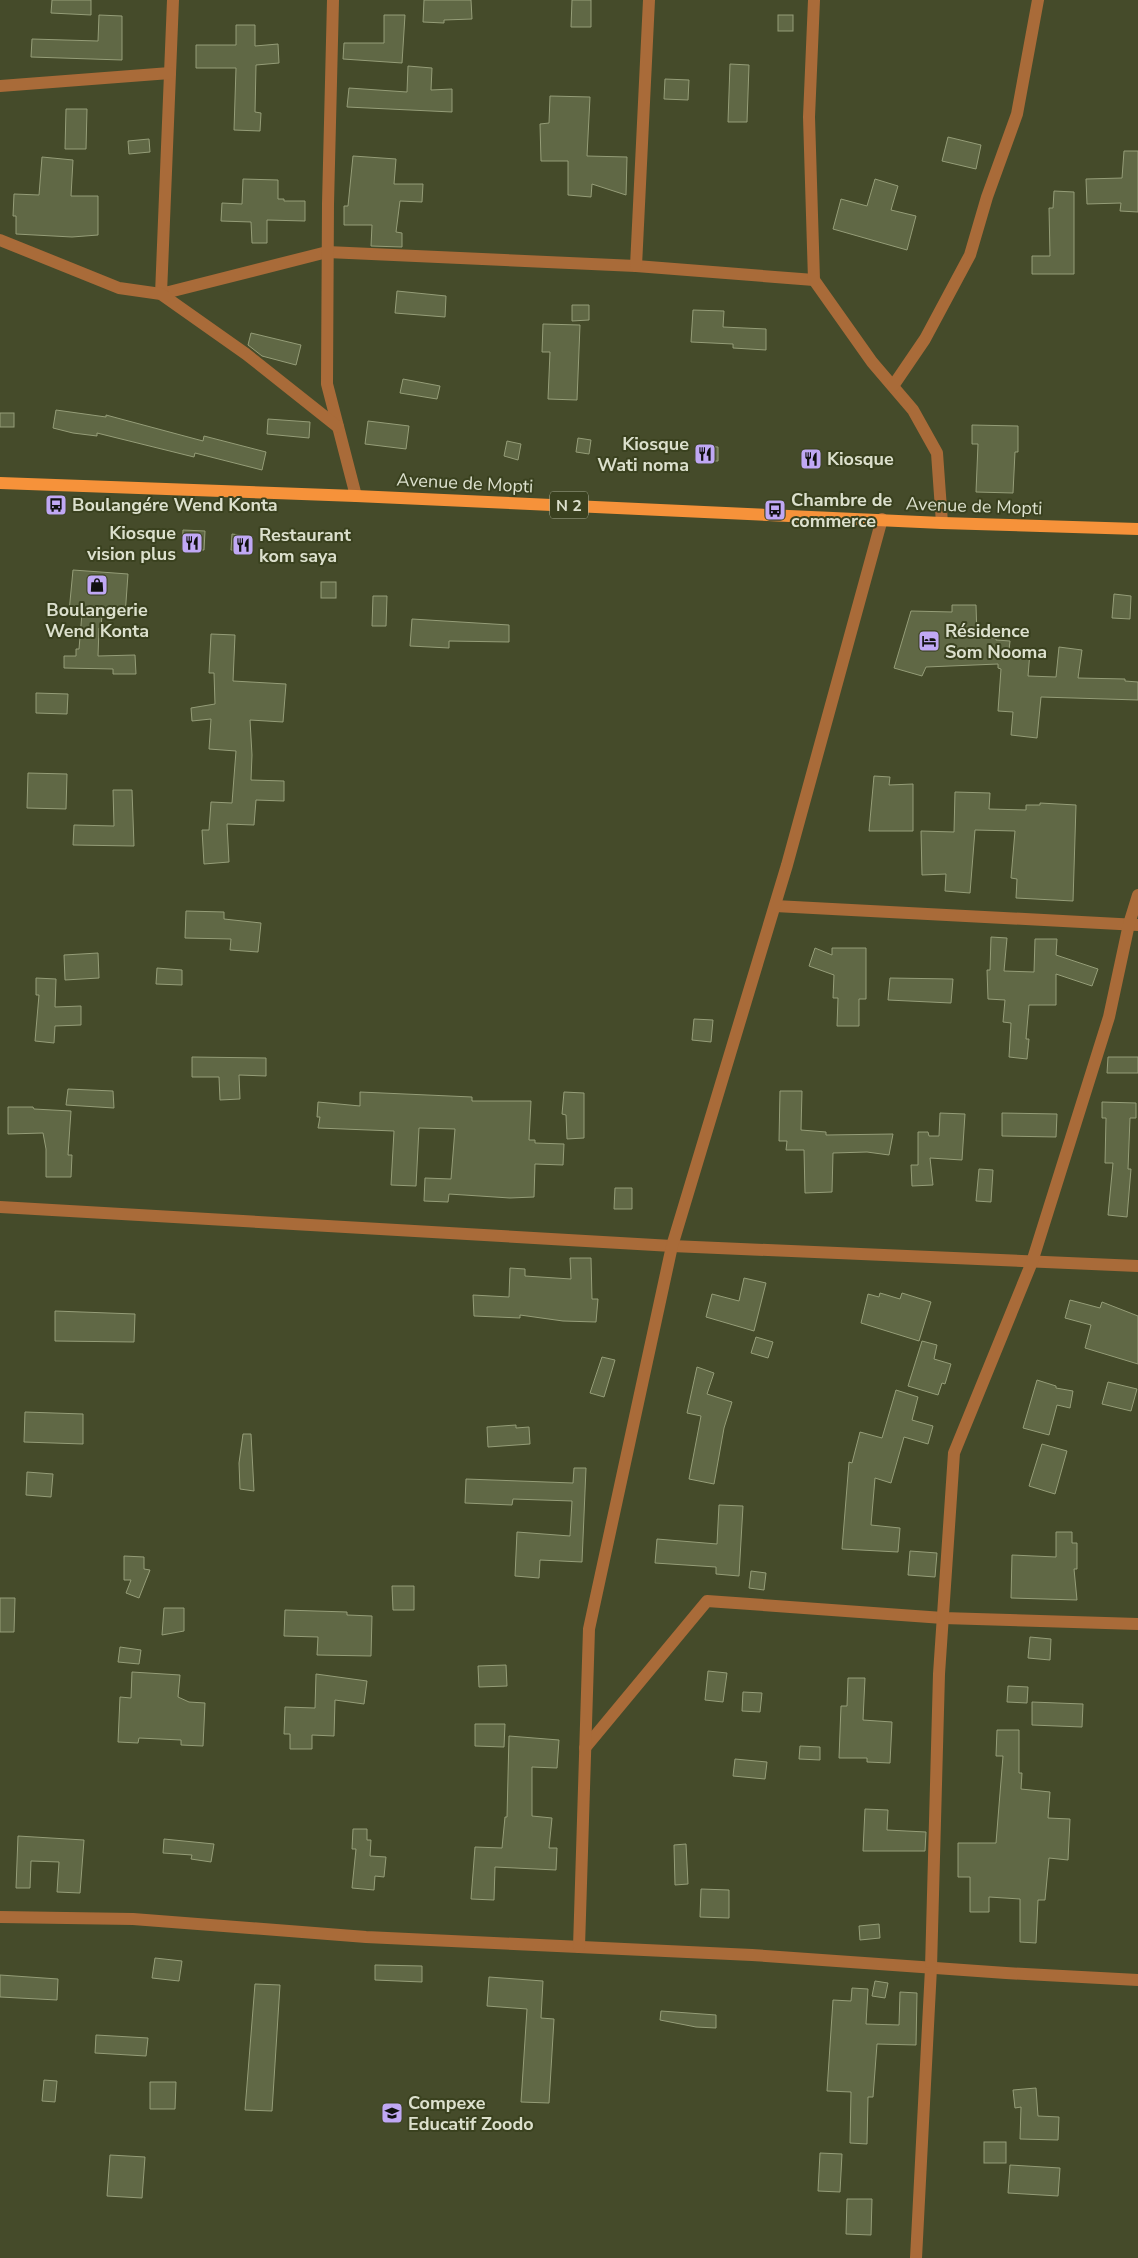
<svg xmlns="http://www.w3.org/2000/svg" width="1138" height="2258" viewBox="0 0 1138 2258" font-family="'Nunito Sans',sans-serif">
<style>
.building{fill:#606845;stroke:#959d78}
.lines{fill:none;stroke-linecap:round;stroke-linejoin:round}
.minor{stroke:#a96b39;stroke-width:12}
.major{stroke:#f6923a;stroke-width:12}
.labels{text-anchor:middle;stroke-width:4;stroke-linejoin:round;paint-order:stroke}
.shield{fill:#3a411f;stroke:#abb099;stroke-width:1}
.shield-label{font-size:16px;font-weight:bold;fill:#dce0cd}
.poi-label{font-size:18px;font-weight:bold;fill:#dce0cd;stroke:#3a411f;text-anchor:start}
.street-label{font-size:18px;fill:#dce0cd;stroke:#3a411f}
</style>
<rect width="100%" height="100%" fill="#454b2a"/>
<g class="building">
<path d="M52 0H91V15L51 13Z"/>
<path d="M424 0H471L472 19 444 20V23L423 22Z"/>
<path d="M572 0H591V27H571Z"/>
<path d="M99 15 122 16V60L31 57 32 39 98 41Z"/>
<path d="M384 15H405L402 63 343 59 344 43H384Z"/>
<rect x="778" y="15" width="15" height="16"/>
<path d="M236 25H255V46L278 44 279 63 256 65 255 112 261 113 260 131 234 130 236 68H196V45H236Z"/>
<path d="M730 64 749 65 747 122H728Z"/>
<path d="M408 66 432 68 431 90 452 89V112L347 107 349 88 407 92Z"/>
<path d="M665 79 689 80 688 100 664 99Z"/>
<path d="M550 96 590 97 587 156 627 157 626 195 592 184 591 197 568 195V161H541L540 124 549 123Z"/>
<path d="M66 109H87L86 149H65Z"/>
<path d="M948 137 981 145 976 169 942 161Z"/>
<path d="M149 139 150 152 129 154 128 141Z"/>
<path d="M1124 151H1138V212L1120 211 1121 203 1087 204 1086 179 1122 178Z"/>
<path d="M353 156 396 159 394 184H423L422 202 400 201 396 232 402 233V247L371 246 372 225H344V206H348Z"/>
<path d="M42 157 73 160 71 196H98V235L72 237 16 234V216H13L14 194 39 195Z"/>
<path d="M243 179 278 180V199H284V201H305V221L267 220V243H252L251 222 221 221 222 203 242 204Z"/>
<path d="M875 179 898 186 891 210 916 216 907 250 833 229 841 199 867 206Z"/>
<path d="M1054 191 1074 192V274H1032V256H1050L1049 208H1053Z"/>
<path d="M397 291 446 296 445 317 395 313Z"/>
<path d="M572 305H589V320L572 321Z"/>
<path d="M693 310 724 311 723 327 766 329V350L733 348V344L691 342Z"/>
<path d="M543 324 580 325 577 400 548 399 550 352H542Z"/>
<path d="M251 333 301 345 296 365 262 356 248 345Z"/>
<path d="M403 379 440 386 437 399 400 393Z"/>
<path d="M56 410 106 417V415L203 441 204 436 266 452 262 470 195 453 194 457 97 433V436L73 433 53 428Z"/>
<rect x="0" y="413" width="14" height="14"/>
<path d="M268 419 310 422 309 438 267 434Z"/>
<path d="M368 421 409 426 406 449 365 444Z"/>
<path d="M972 425 1018 426V452H1015L1013 493 976 492 978 444H972Z"/>
<path d="M578 438 591 440 589 454 576 452Z"/>
<path d="M507 441 521 444 518 460 504 456Z"/>
<path d="M696 446 718 447V461H695Z"/>
<path d="M183 530 205 531 204 550H182Z"/>
<path d="M232 534 248 536 246 551 231 550Z"/>
<path d="M73 570 128 574 125 616 102 614 101 628H99L98 656 135 655 136 674H113V669L64 668V656H76V649H79L82 613 69 612Z"/>
<rect x="321" y="582" width="15" height="16"/>
<path d="M1114 594 1131 596 1130 619 1112 618Z"/>
<path d="M373 596H387L386 626H372Z"/>
<path d="M952 605H976L977 637 996 638V640L1010 641 1009 650 1030 652 1028 676 1056 677 1059 647 1082 650 1078 678 1125 679V681L1138 682V700L1041 697 1037 738 1011 735 1013 712 998 711 1001 669 998 668V664L926 667 922 676 894 668 911 611 952 612Z"/>
<path d="M412 619 509 625V642L449 641V648L410 646Z"/>
<path d="M211 634 235 635 233 681 286 684 283 722 250 720 252 755 251 780 284 781V801L256 800 254 825 227 824 229 862 204 864 202 830H209L211 802 232 803 236 751 209 749 211 719 192 721 191 708 215 704 214 673H209Z"/>
<path d="M36 693 68 694 67 714 36 713Z"/>
<path d="M28 773 67 774 66 809 27 808Z"/>
<path d="M874 776 890 777 889 785 913 784V831H869Z"/>
<path d="M113 790H132L134 846 73 845 74 825 114 826Z"/>
<path d="M955 792 990 793 989 809 1026 810V805H1040V803L1076 805 1073 901 1016 898 1017 879 1011 878 1015 831 975 830 970 893 945 891 946 874 922 875 921 831 954 832Z"/>
<path d="M186 911 224 912V919L261 923 258 952 230 950 231 939 185 938Z"/>
<path d="M991 937 1007 938 1004 971 1034 972 1035 939H1057L1056 955 1098 969 1092 986 1056 974V1005H1029L1026 1039H1029L1027 1059 1009 1057 1011 1023 1003 1022 1005 1000 988 999 987 970H990Z"/>
<path d="M815 948 832 955V948H866V999H859V1026H837L838 998H833L834 975 809 966Z"/>
<path d="M98 953 99 978 65 980 64 955Z"/>
<path d="M157 968 182 970V985L156 984Z"/>
<path d="M36 978 56 979 55 1007 81 1006V1025L55 1026 54 1043 35 1041 39 995H36Z"/>
<path d="M890 978 953 979 951 1003 888 1000Z"/>
<path d="M694 1019 713 1020 711 1042 692 1040Z"/>
<path d="M192 1057 266 1058V1076L239 1075 240 1099 220 1100 219 1077H192Z"/>
<path d="M1108 1057H1138V1073H1107Z"/>
<path d="M68 1089 113 1091 114 1108 66 1105Z"/>
<path d="M780 1091H802L801 1130 826 1132V1135L893 1134 889 1155 867 1152 833 1153 832 1192 805 1193 804 1150H786L787 1141H779Z"/>
<path d="M360 1092 472 1097V1101H531L529 1140H535V1143L564 1144 563 1165 535 1164 534 1197 510 1198 449 1194 448 1202 424 1201 425 1178 451 1179 455 1129 419 1128 416 1186 391 1185 394 1131 318 1128 320 1117H317L318 1102 360 1106Z"/>
<path d="M564 1092 584 1093V1138L567 1139 566 1115 562 1114Z"/>
<path d="M1102 1102 1136 1103V1118H1130L1128 1169H1131L1127 1217 1108 1215 1113 1163H1105L1106 1118H1102Z"/>
<path d="M8 1107H33L34 1109 71 1111 68 1155H72L71 1177H46V1149L43 1133 8 1134Z"/>
<path d="M940 1113 965 1114 962 1160 930 1158 933 1185 912 1186 911 1165H918V1132H928L929 1136H939Z"/>
<path d="M1002 1113 1057 1114 1056 1137 1002 1136Z"/>
<path d="M979 1169 993 1170 991 1202 976 1201Z"/>
<path d="M615 1188H632V1209H614Z"/>
<path d="M570 1258H591L592 1299H598L596 1322 563 1321 520 1315V1318L474 1316 473 1295 509 1297 510 1268 525 1269V1276L571 1279Z"/>
<path d="M744 1278 766 1283 754 1331 706 1317 712 1294 739 1301Z"/>
<path d="M880 1293 900 1299 902 1293 931 1302 919 1341 861 1323 868 1294 879 1297Z"/>
<path d="M1070 1300 1100 1308 1102 1302 1138 1316V1364L1085 1348 1091 1325 1065 1318Z"/>
<path d="M55 1311 135 1314 134 1342 55 1341Z"/>
<path d="M756 1337 773 1342 768 1358 751 1353Z"/>
<path d="M922 1341 937 1345 934 1359 951 1364 945 1384 942 1383 938 1395 908 1386Z"/>
<path d="M602 1357 615 1360 604 1397 590 1393Z"/>
<path d="M697 1367 714 1373 707 1394 732 1402 724 1428 714 1484 689 1479 701 1416 687 1413Z"/>
<path d="M1037 1380 1056 1386V1388L1073 1391 1070 1408 1057 1405 1049 1435 1023 1428Z"/>
<path d="M1108 1382 1137 1389 1131 1411 1102 1404Z"/>
<path d="M896 1390 918 1397 912 1420 933 1426 928 1444 904 1437 891 1483 875 1478 871 1525 900 1528 898 1552 842 1549 849 1462 852 1463 860 1432 882 1438Z"/>
<path d="M25 1412 83 1414V1444L24 1442Z"/>
<path d="M516 1425V1428L529 1427 530 1444 488 1447 487 1427Z"/>
<path d="M243 1434H251L254 1491 240 1489 239 1463Z"/>
<path d="M1042 1444 1067 1451 1055 1494 1029 1486Z"/>
<path d="M574 1468H586L582 1562 540 1560 539 1578 515 1576 517 1532 570 1536 572 1501 513 1499 512 1505 465 1503 466 1479 573 1483Z"/>
<path d="M27 1472 53 1474 51 1497 26 1495Z"/>
<path d="M719 1505 743 1506 739 1576 716 1574V1567L655 1563 657 1539 717 1544Z"/>
<path d="M1056 1532H1072V1543H1077V1569H1074L1077 1600 1011 1598 1012 1555 1056 1557Z"/>
<path d="M910 1551 937 1553 935 1577 908 1575Z"/>
<path d="M124 1556 144 1557V1569L150 1570 139 1598 126 1593 131 1580H124Z"/>
<path d="M751 1571 766 1573 764 1590 749 1588Z"/>
<path d="M392 1586H414V1610H393Z"/>
<path d="M0 1598H15L14 1632H0Z"/>
<path d="M164 1608H184V1631L162 1635Z"/>
<path d="M285 1610 347 1612V1615L372 1616 371 1656 317 1655 318 1637 284 1636Z"/>
<path d="M1030 1637 1051 1639 1050 1660 1028 1658Z"/>
<path d="M120 1647 141 1650 139 1664 118 1662Z"/>
<path d="M506 1665 507 1686 479 1687 478 1666Z"/>
<path d="M708 1671 727 1673 723 1702 705 1700Z"/>
<path d="M132 1672 180 1675 178 1697 189 1702 205 1703 203 1746 181 1745V1740L139 1738 138 1743 118 1742 120 1697 131 1698Z"/>
<path d="M316 1674 367 1681 364 1704 335 1700 334 1736 312 1735V1749H290V1734H284L285 1707 315 1708Z"/>
<path d="M848 1678H865L863 1720 892 1722 890 1763 867 1762V1758H839L841 1706H847Z"/>
<path d="M1008 1686 1028 1687 1027 1703 1007 1702Z"/>
<path d="M743 1692 762 1693 760 1712 742 1711Z"/>
<path d="M1032 1702 1083 1704 1082 1727 1032 1725Z"/>
<path d="M475 1724H505L504 1747 475 1746Z"/>
<path d="M997 1730H1019V1773H1022L1021 1789 1050 1792 1048 1818 1070 1819 1068 1860 1049 1858 1045 1900H1038L1036 1943 1020 1942V1899L989 1897V1912H970V1877H958V1843H996L1003 1756H996Z"/>
<path d="M509 1736 559 1740 557 1768 532 1767V1816L552 1818 549 1848H557L556 1870 495 1867 494 1900 471 1899 475 1847 502 1848 505 1817H507Z"/>
<path d="M800 1746 820 1747V1760L799 1759Z"/>
<path d="M735 1759 767 1762 765 1779 733 1776Z"/>
<path d="M865 1809 888 1810 887 1830 926 1832 925 1851H863Z"/>
<path d="M353 1829H367V1840H371L370 1856 386 1857 384 1877 375 1876 374 1890 352 1888 356 1849H352Z"/>
<path d="M18 1836 84 1840 80 1893 57 1892 59 1862 31 1861 30 1888H16Z"/>
<path d="M164 1839 214 1844 211 1862 191 1859 192 1855 163 1853Z"/>
<path d="M686 1844 688 1884 675 1885 674 1845Z"/>
<path d="M701 1889 729 1890V1918L700 1917Z"/>
<path d="M879 1924 880 1938 860 1940 859 1926Z"/>
<path d="M155 1958 182 1961 179 1981 152 1978Z"/>
<path d="M375 1965 422 1966V1982L375 1980Z"/>
<path d="M0 1975 58 1979 57 2000 0 1997Z"/>
<path d="M489 1977 543 1981 541 2018 554 2019 549 2103 521 2102 527 2009 487 2006Z"/>
<path d="M875 1981 888 1983 885 1998 872 1996Z"/>
<path d="M255 1984 280 1985 272 2111 245 2110Z"/>
<path d="M852 1988 868 1989 866 2024 899 2025 900 1992 917 1993 916 2045 877 2044 873 2097H868L867 2144 850 2143 851 2092 827 2091 833 2000 851 2001Z"/>
<path d="M661 2011 716 2015V2028L696 2027 660 2020Z"/>
<path d="M96 2035 148 2038 146 2056 95 2053Z"/>
<path d="M44 2080 57 2081 55 2102 42 2101Z"/>
<path d="M150 2082H176L175 2109H150Z"/>
<path d="M1036 2088 1038 2116 1059 2117 1058 2140 1020 2139 1021 2107 1015 2108 1013 2090Z"/>
<rect x="984" y="2142" width="22" height="21"/>
<path d="M820 2153 842 2154 840 2192 818 2191Z"/>
<path d="M110 2155 145 2157 142 2198 107 2196Z"/>
<path d="M1010 2165 1060 2168 1058 2196 1008 2193Z"/>
<path d="M847 2199H872L871 2235 846 2234Z"/>
</g>
<g class="lines">
<g class="minor">
<path d="M173 0 161 294 327 252 636 266 814 280"/>
<path d="M333 0 328 204 327 384 356 496"/>
<path d="M814 0 809 117 814 280 872 362 913 410 937 453 942 523"/>
<path d="M0 86 170 73"/>
<path d="M0 240 119 288 161 294 246 354 338 427"/>
<path d="M636 266 649 0"/>
<path d="M893 386 925 339 970 255 987 197 1017 114 1038 0"/>
<path d="M775 906 1138 925"/>
<path d="M0 1207 672 1246 1138 1266"/>
<path d="M585 1748 707 1601 943 1618 1138 1624"/>
<path d="M0 1917 133 1919 366 1937 752 1955 1006 1973 1138 1980"/>
<path d="M579 1947 589 1629 672 1246 787 865 882 519"/>
<path d="M916 2258 931 1968 939 1674 954 1453 1032 1262 1109 1017 1129 924 1138 895"/>
</g>
<path class="major" d="M0 483 356 496 942 523 1138 529"/>
</g>
<defs>
<g id="restaurant-square" transform="scale(1.125)"><rect x="-9" y="-9" width="18" height="18" rx="4" fill="#c0a8f4" stroke="#3a411f"/><path d="M-5-6h1v4h1v-4h1v4h1v-4h1v5L-1.5 .5V6h-2V.5L-5-1ZM5-6V6H3V1.5H1.5Q1.5-4 5-6Z" fill="#111"/></g>
<g id="bus-square" transform="scale(1.125)"><rect x="-9" y="-9" width="18" height="18" rx="4" fill="#c0a8f4" stroke="#3a411f"/><path d="M-5-6H5V4H4V6H2V4H-2V6H-4V4H-5ZM-3.5-4V0h7V-4ZM-3.5 1.2v1.5H-2V1.2ZM2 1.2v1.5H3.5V1.2Z" fill="#111"/></g>
<g id="shop-square" transform="scale(1.125)"><rect x="-9" y="-9" width="18" height="18" rx="4" fill="#c0a8f4" stroke="#3a411f"/><path d="M-5-2.5h2.3a2.7 3.5 0 0 1 5.4 0H5L5.5 6h-11ZM-1.5-2.5h3a1.5 2.3 0 0 0-3 0Z" fill="#111"/></g>
<g id="hotel-square" transform="scale(1.125)"><rect x="-9" y="-9" width="18" height="18" rx="4" fill="#c0a8f4" stroke="#3a411f"/><path d="M-6-4.5h1.5V1H6V5H4.5V3h-9V5H-6ZM-4 0a1.8 1.8 0 1 1 3.6 0ZM.5 0V-2.5h3Q6-2.5 6 0Z" fill="#111"/></g>
<g id="school-square" transform="scale(1.125)"><rect x="-9" y="-9" width="18" height="18" rx="4" fill="#c0a8f4" stroke="#3a411f"/><path d="M0-5L7-2L0 1L-7-2ZM-4 1L0 2.5L4 1V4Q0 6-4 4Z" fill="#111"/></g>
</defs>
<g fill-rule="evenodd">
<use href="#restaurant-square" x="705" y="454"/>
<use href="#restaurant-square" x="811" y="459"/>
<use href="#bus-square" x="56" y="505"/>
<use href="#bus-square" x="775" y="510"/>
<use href="#restaurant-square" x="192" y="543"/>
<use href="#restaurant-square" x="243" y="545"/>
<use href="#shop-square" x="97" y="585"/>
<use href="#hotel-square" x="929" y="641"/>
<use href="#school-square" x="392" y="2113"/>
</g>
<g class="labels">
<rect class="shield" x="550" y="491.5" width="38" height="27" rx="4"/>
<g class="shield-label">
<text x="569" y="511">N 2</text>
</g>
<g class="poi-label">
<text x="689" y="450" text-anchor="end">Kiosque<tspan x="689" dy="21">Wati noma</tspan></text>
<text x="827" y="465">Kiosque</text>
<text x="791" y="506">Chambre de<tspan x="791" dy="21">commerce</tspan></text>
<text x="72" y="511">Boulangére Wend Konta</text>
<text x="176" y="539" text-anchor="end">Kiosque<tspan x="176" dy="21">vision plus</tspan></text>
<text x="259" y="541">Restaurant<tspan x="259" dy="21">kom saya</tspan></text>
<text x="97" y="616" text-anchor="middle">Boulangerie<tspan x="97" dy="21">Wend Konta</tspan></text>
<text x="945" y="637">Résidence<tspan x="945" dy="21">Som Nooma</tspan></text>
<text x="408" y="2109">Compexe<tspan x="408" dy="21">Educatif Zoodo</tspan></text>
</g>
<g class="street-label">
<text transform="translate(465 483) rotate(3)" y="6">Avenue de Mopti</text>
<text transform="translate(974 506) rotate(2)" y="6">Avenue de Mopti</text>
</g>
</g>
</svg>
